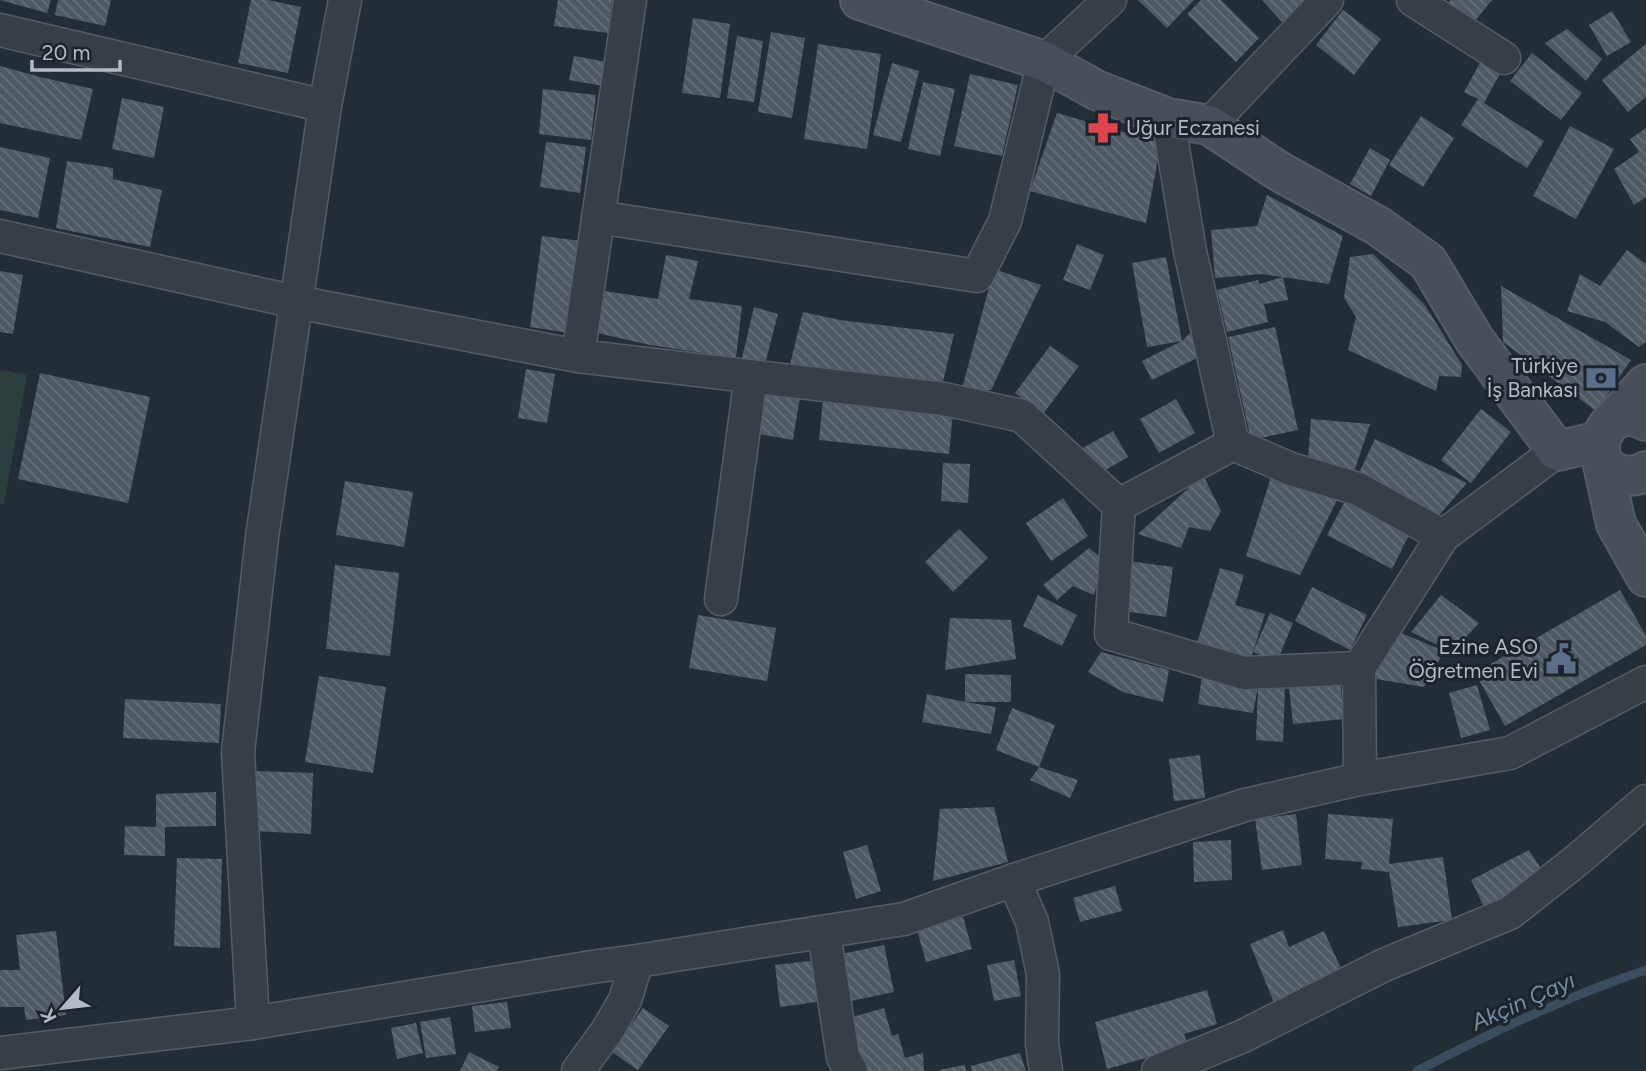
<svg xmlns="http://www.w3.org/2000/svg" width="1646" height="1071" viewBox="0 0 1646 1071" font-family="Figtree,sans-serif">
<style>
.garden{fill:#2c3e3d}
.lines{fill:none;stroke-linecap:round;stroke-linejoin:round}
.stream{stroke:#3b4d5e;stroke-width:9}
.building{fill:url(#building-back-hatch)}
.street-casing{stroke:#555d65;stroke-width:35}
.secondary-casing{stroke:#555d65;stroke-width:42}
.street{stroke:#373f47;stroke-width:32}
.secondary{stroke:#464f5a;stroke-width:38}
.labels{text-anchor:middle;stroke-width:6;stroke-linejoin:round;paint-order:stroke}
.poi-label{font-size:21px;fill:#b2bac3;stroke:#1d242c;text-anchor:end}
.water-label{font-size:23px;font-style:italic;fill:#768ea3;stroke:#1d242c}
</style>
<defs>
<pattern id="building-back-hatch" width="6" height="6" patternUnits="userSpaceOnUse" patternTransform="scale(1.75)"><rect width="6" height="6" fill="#4f5a65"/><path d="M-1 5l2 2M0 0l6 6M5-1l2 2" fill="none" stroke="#667079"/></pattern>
</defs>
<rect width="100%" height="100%" fill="#242e37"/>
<path class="garden" d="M0 370 27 375 4 504H0Z"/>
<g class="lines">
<path class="stream" d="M1417 1071C1491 1033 1567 996 1646 970"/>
</g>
<g class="building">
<path d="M0 0H51L47 13Z"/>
<path d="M58 0H111L105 26 55 15Z"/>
<path d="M251 0H268L301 7 288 73 238 63Z"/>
<path d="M558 0H612L608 33 554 26Z"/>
<path d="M1138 0H1194L1167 28Z"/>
<path d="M1201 0H1221L1259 38 1236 62 1187 14Z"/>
<path d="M1262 0H1306L1282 22Z"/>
<path d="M1451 0H1492L1470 27 1445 6Z"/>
<path d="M1343 10 1381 39 1354 75 1316 45Z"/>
<path d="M1612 11 1631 42 1607 56 1589 25Z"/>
<path d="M693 18 730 24 720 98 682 93Z"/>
<path d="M1567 29 1602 59 1586 81 1545 43Z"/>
<path d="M771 32 805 38 792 118 758 112Z"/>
<path d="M737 36 763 41 754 102 727 98Z"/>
<path d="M818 44 881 54 867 149 804 139Z"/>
<path d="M1646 44V97L1628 112 1602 80Z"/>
<path d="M1532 53 1582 93 1561 120 1510 81Z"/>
<path d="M574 56 607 62 603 86 569 80Z"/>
<path d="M1482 59 1502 70 1484 103 1544 141 1527 168 1461 125 1478 99 1464 92Z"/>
<path d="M892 63 919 71 901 142 873 135Z"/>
<path d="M0 66 40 77 93 89 81 140 0 123Z"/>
<path d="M970 74 1018 85 1002 156 954 146Z"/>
<path d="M923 82 955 89 940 156 908 149Z"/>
<path d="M543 89 596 95 591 140 539 134Z"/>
<path d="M122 98 164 107 154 158 112 149Z"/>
<path d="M1057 113 1161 143 1146 223 1030 191Z"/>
<path d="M1421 116 1454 138 1423 187 1389 165Z"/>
<path d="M1570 126 1614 149 1576 219 1533 196Z"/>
<path d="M1646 128V197L1634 205 1614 169 1639 152 1630 139Z"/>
<path d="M546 142 586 147 580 193 540 187Z"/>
<path d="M0 147 50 158 38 218 0 210Z"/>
<path d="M1370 148 1390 160 1371 196 1350 184Z"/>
<path d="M67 161 113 168V179L162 190 150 247 56 228Z"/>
<path d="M1267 195 1343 236 1329 284 1262 274 1215 278 1211 230 1257 226Z"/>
<path d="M542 236 581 241 569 333 530 327Z"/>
<path d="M1077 244 1104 255 1090 290 1063 280Z"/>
<path d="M1627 250 1646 264V342L1639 347 1605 322 1567 311 1580 274 1600 286Z"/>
<path d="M1373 254 1425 305 1462 365 1461 377 1439 376 1436 391 1348 350 1356 317 1344 298 1350 257Z"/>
<path d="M666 255 698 261 689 299 742 306 736 358 650 345 597 333 604 291 658 299Z"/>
<path d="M1166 257 1182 341 1190 333 1201 356 1152 380 1142 361 1182 341 1147 347 1132 263Z"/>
<path d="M994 269 1041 285 991 390 961 392Z"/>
<path d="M0 271 23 275 13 334 0 332Z"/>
<path d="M1283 277 1288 300 1264 304 1268 322 1227 332 1217 290 1258 280 1259 284Z"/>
<path d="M1501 286 1631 360 1596 411 1503 342Z"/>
<path d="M754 307 778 314 765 364 742 358Z"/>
<path d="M803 312 840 320 954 334 943 382 827 373 790 364Z"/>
<path d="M1275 327 1298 430 1251 440 1228 337Z"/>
<path d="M1050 346 1079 366 1043 414 1015 393Z"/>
<path d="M526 369 555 374 547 423 518 418Z"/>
<path d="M40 373 150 397 128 503 18 479Z"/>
<path d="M759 391 800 397 793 440 753 433Z"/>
<path d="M823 399 953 412 949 454 819 440Z"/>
<path d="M1176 399 1195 433 1159 453 1140 419Z"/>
<path d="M1481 409 1511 432 1471 483 1441 460Z"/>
<path d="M1311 419 1370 424 1353 475 1308 459Z"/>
<path d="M1113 431 1128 457 1097 475 1081 449Z"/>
<path d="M1375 439 1467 483 1435 520 1358 475Z"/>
<path d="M943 463 970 464 968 503 941 501Z"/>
<path d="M1203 475 1221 511 1210 531 1189 527 1181 548 1138 534Z"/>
<path d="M1271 477 1340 494 1300 575 1246 556Z"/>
<path d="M345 481 413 492 404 547 336 535Z"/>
<path d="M1063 498 1088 536 1051 561 1026 523Z"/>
<path d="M1345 501 1409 535 1392 569 1327 535Z"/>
<path d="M959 529 988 558 953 592 925 562Z"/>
<path d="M1089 548 1104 560 1094 595 1073 586 1057 600 1043 585Z"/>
<path d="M1129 561 1173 567 1166 617 1123 611Z"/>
<path d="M335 565 399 573 390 656 326 649Z"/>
<path d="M1220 568 1244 575 1235 605 1265 614 1253 652 1270 613 1293 623 1277 662 1253 652 1250 659 1197 643Z"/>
<path d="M1312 587 1367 615 1350 650 1295 621Z"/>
<path d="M1620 590 1646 636V645L1505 726 1475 673Z"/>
<path d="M1038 595 1077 615 1062 646 1023 626Z"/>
<path d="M1441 595 1479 623 1452 652 1411 632Z"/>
<path d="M698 615 776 628 767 681 689 668Z"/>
<path d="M950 618 1011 620 1016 659 945 670Z"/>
<path d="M1394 630 1444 651 1424 687 1370 678Z"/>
<path d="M1101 652 1169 670 1163 702 1123 692 1088 672Z"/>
<path d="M965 674 1011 675V702H965L996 707 991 734 922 722 927 694 965 702Z"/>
<path d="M319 676 386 687 373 773 305 762Z"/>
<path d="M1202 676 1258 687 1253 713 1198 704Z"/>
<path d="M1340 681 1344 719 1293 724 1289 687Z"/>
<path d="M1477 685 1490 730 1461 738 1449 693Z"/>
<path d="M1258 687 1285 688 1283 742 1256 740Z"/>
<path d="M125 699 221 704 219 743 123 738Z"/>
<path d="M1012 708 1055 725 1039 767 996 750Z"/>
<path d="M1200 755 1205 798 1174 801 1169 759Z"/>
<path d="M1039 767 1078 780 1070 798 1030 780Z"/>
<path d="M256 771 313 773 311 834 254 831Z"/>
<path d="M216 792V826L165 827V856L124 855 125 826 156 827V794Z"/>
<path d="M994 807 1008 862 933 881 940 809Z"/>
<path d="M1296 814 1302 865 1262 870 1255 819Z"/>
<path d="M1328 814 1393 819 1389 864 1443 857 1452 920 1398 927 1389 872 1361 869 1362 862 1325 859Z"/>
<path d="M1231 840 1232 880 1194 882 1193 842Z"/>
<path d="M867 845 881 891 856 899 843 852Z"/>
<path d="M1529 850 1543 872 1486 911 1471 880Z"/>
<path d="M177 858 222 859 220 948 174 946Z"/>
<path d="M1115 886 1122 911 1080 922 1073 898Z"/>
<path d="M963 917 972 949 926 962 917 930Z"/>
<path d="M1283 930 1289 947 1324 931 1344 975 1275 1005 1250 944Z"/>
<path d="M56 931 66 1015 26 1020 24 1007H0V970H20L16 935Z"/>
<path d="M884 945 894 992 846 1002 837 955Z"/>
<path d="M818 960 823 1001 780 1007 775 965Z"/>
<path d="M1014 960 1021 996 994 1001 987 965Z"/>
<path d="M1207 990 1217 1024 1184 1034 1188 1046 1107 1069 1095 1022Z"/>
<path d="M507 1002 511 1028 475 1032 472 1006Z"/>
<path d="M643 1008 669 1026 638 1070 612 1052Z"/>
<path d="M884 1008 892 1036 898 1034 905 1058 923 1053 924 1071H863L849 1018Z"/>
<path d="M450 1017 456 1054 426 1058 420 1022Z"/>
<path d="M416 1023 423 1053 397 1059 391 1028Z"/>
<path d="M469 1052 499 1067 497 1071H460Z"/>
<path d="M1020 1053 1026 1071H972L971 1066Z"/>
<path d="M965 1065 966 1071H940L939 1070Z"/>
</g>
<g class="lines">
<g class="street-casing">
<g id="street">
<path d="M1413 0 1504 58"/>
<path d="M0 30 325 106"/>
<path d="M1168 118 1190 251 1233 444"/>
<path d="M1209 125 1327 0"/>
<path d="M598 217 977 276 1005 221 1044 61 1110 0"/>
<path d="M0 236 296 302 578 356 944 399 1022 416 1119 505 1233 444 1291 469 1358 489 1443 536"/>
<path d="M578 356 630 0"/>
<path d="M1119 505 1111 634 1244 673 1359 668"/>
<path d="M721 599 751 376"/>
<path d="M1360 779 1359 668 1443 536 1557 451"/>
<path d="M1014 880 1032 922 1043 974 1042 1044 1046 1071"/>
<path d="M824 933 843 1057 851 1071"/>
<path d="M253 1023 238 752 262 537 325 106 345 0"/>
<path d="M0 1053 253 1023 592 967 637 961 904 919 1014 880 1245 805 1360 779 1510 753 1646 682"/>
<path d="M578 1071 607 1031 625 1000 637 961"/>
<path d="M1158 1071 1241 1037 1384 965 1510 913 1576 861 1646 801"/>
</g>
</g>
<g class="secondary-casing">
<g id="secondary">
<path d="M860 0 1044 61 1096 90 1168 118 1209 125 1277 170 1378 226 1428 262 1474 339 1557 451 1600 441"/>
<path d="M1612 421 1646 384"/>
<path d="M1646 421C1606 398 1580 461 1619 474 1629 477 1638 476 1646 471"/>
<path d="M1601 456 1616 524 1646 577"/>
</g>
</g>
<use href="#street" class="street"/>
<use href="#secondary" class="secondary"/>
</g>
<defs>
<g id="pharmacy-bare" transform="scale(2.415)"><path d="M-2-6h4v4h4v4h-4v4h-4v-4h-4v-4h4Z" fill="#e0444e" stroke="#1d242c" stroke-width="2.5" paint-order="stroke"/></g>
<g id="bank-bare" transform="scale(2.415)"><path d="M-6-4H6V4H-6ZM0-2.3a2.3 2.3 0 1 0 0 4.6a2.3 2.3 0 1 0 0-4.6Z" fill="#5c6f8a" stroke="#1d242c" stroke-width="2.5" paint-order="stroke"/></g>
<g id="civic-bare" transform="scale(2.415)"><path d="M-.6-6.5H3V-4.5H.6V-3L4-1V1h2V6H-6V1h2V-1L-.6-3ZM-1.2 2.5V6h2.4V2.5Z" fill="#5c6f8a" stroke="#1d242c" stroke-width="2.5" paint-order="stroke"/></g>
</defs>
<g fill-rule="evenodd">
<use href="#pharmacy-bare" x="1103" y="128"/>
<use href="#bank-bare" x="1601" y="378"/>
<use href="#civic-bare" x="1561" y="659"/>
</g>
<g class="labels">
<g class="poi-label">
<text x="1126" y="135" text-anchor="start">Uğur Eczanesi</text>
<text x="1578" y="373">Türkiye<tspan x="1578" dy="24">İş Bankası</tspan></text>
<text x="1538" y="654">Ezine ASO<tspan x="1538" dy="24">Öğretmen Evi</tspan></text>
</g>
<g class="water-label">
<text transform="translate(1523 1001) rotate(-24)" y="8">Akçin Çayı</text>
</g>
</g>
<g transform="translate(63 1008) rotate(242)" stroke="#1d242c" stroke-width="5" paint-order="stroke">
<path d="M0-5L12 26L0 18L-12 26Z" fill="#b2bac3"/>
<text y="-10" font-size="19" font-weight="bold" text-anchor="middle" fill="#b2bac3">K</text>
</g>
<path d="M32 60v10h88v-10" fill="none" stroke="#b2bac3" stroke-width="3.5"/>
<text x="42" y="60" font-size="21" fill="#b2bac3" stroke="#1d242c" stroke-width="5" paint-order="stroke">20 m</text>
</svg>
